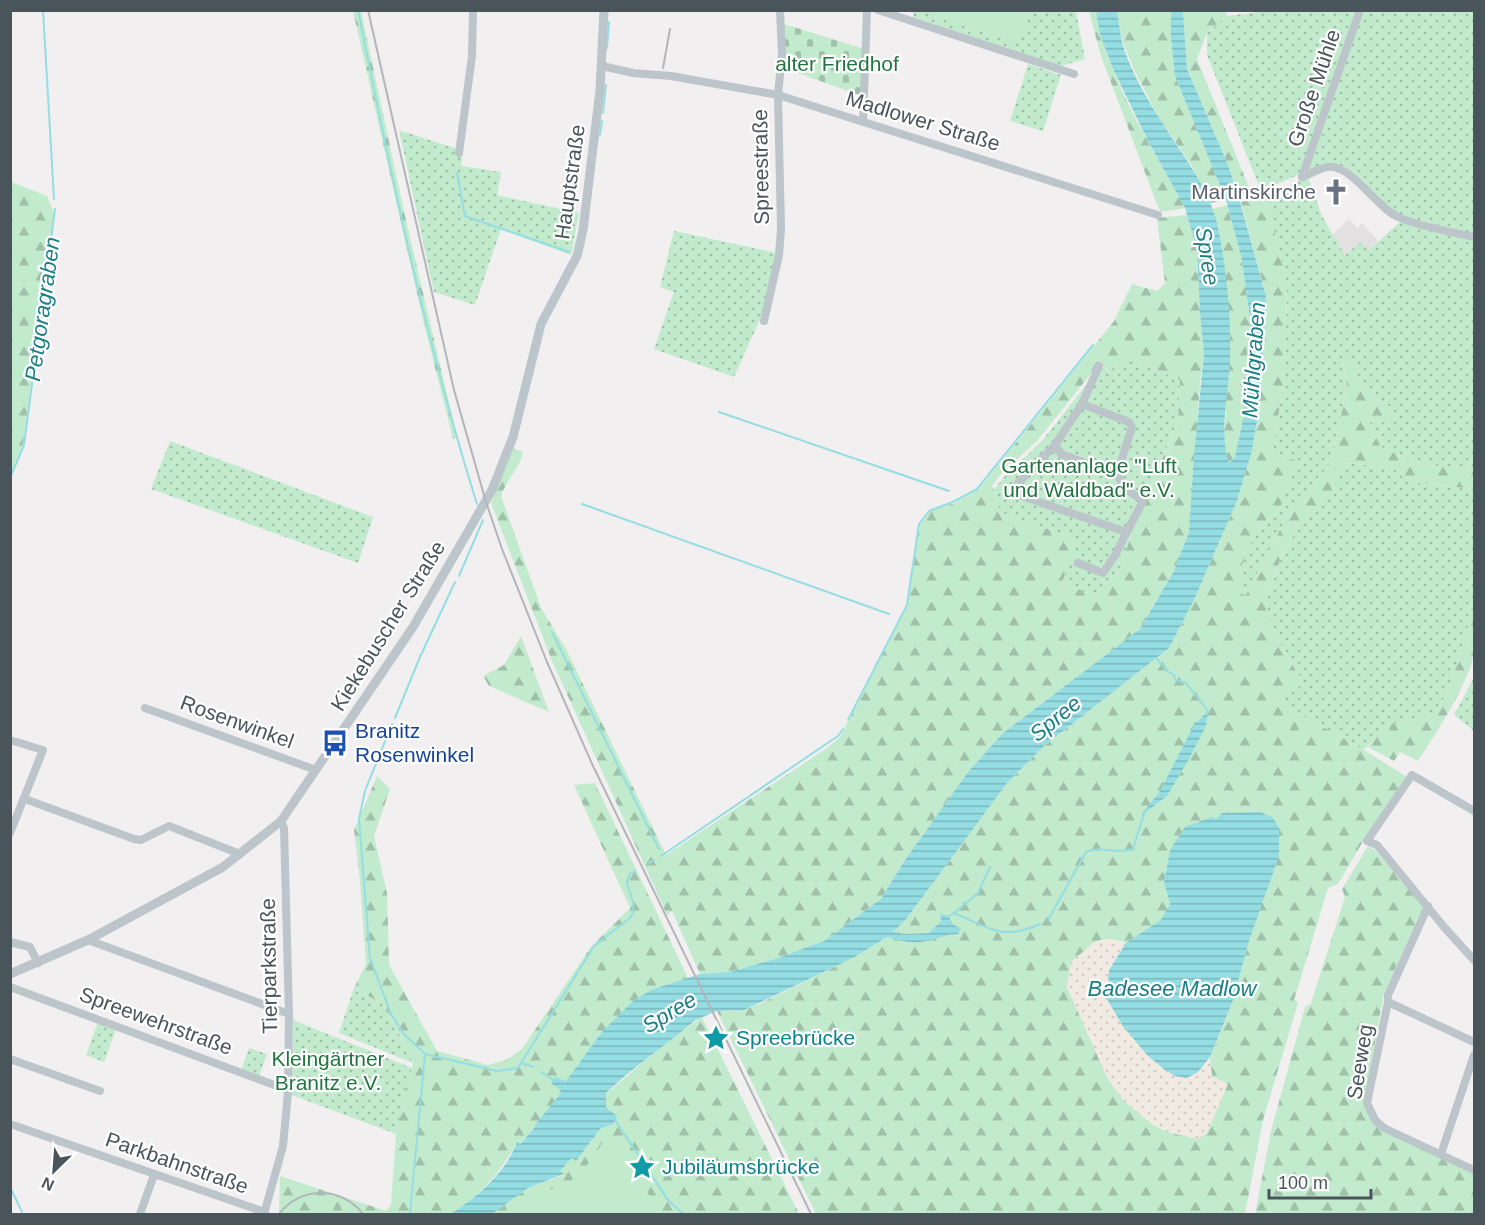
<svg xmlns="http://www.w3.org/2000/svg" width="1485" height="1225" viewBox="0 0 1485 1225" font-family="Helvetica,sans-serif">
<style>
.education{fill:#e2e0e1}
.grass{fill:url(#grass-dots)}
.forest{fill:url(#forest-firs);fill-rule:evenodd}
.sand{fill:url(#sand-dots)}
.cemetery{fill:url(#cemetery-stones)}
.park{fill:#c2eacc}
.water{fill:url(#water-rules)}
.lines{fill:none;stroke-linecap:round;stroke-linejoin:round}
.stream{stroke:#94dde3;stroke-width:2}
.minor{stroke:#bcc5ca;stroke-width:8}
.tertiary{stroke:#bcc5ca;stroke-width:9}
.rail{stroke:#b2b5b9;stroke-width:2}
.labels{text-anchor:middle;stroke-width:4.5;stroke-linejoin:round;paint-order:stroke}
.park-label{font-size:21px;fill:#217540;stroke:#fff}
.street-label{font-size:21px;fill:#49555b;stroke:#fff}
.worship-label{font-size:21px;fill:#5b616d;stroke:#fff;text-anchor:end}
.transit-label{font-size:21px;fill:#164399;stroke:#fff;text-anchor:start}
.culture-label{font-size:21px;fill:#0d838f;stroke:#fff;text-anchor:start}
.water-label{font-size:22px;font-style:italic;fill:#1a7f86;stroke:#fff}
</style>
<defs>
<pattern id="grass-dots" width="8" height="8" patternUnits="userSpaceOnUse" patternTransform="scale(1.5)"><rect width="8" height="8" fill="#c2eacc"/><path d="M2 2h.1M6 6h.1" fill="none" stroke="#a0c0a9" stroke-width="1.8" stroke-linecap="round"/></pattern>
<pattern id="forest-firs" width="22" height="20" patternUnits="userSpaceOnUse" patternTransform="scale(1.5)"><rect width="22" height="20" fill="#c2eacc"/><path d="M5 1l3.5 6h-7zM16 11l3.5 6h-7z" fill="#a0c0a9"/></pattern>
<pattern id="sand-dots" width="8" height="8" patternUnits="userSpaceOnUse" patternTransform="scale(1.5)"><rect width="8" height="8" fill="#f1eae2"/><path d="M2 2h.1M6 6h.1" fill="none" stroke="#d0cbc4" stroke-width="1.8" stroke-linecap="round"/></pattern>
<pattern id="cemetery-stones" width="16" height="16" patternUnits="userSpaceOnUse" patternTransform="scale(1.5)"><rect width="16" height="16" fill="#c2eacc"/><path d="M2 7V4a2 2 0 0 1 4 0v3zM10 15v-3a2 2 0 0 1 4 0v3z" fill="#a0c0a9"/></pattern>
<pattern id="water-rules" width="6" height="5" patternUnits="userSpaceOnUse" patternTransform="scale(1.5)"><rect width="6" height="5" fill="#94dde3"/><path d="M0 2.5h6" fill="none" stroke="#7bb6bb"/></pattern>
</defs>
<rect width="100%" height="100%" fill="#f1eff0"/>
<path class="education" d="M1349 219 1357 228 1362 223 1378 241 1369 250 1361 242 1345 255 1333 234Z"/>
<g class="grass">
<path d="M913 10 1076 11 1085 59 1061 66 913 17Z"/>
<path d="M1274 10 1357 11 1302 173 1261 191 1207 55V33L1227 16Z"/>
<path d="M1363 11H1474V234L1402 216 1389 210 1346 167C1331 162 1321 165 1307 171Z"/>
<path d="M1028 64 1061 75 1043 131 1010 121Z"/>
<path d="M399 130 463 151 461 166 501 172 497 195 579 213 571 255 501 229 475 305 434 292Z"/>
<path d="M1308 177 1322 216 1345 255 1361 242 1369 250 1400 222 1474 241V469L1419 464 1381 447 1368 423 1394 409 1363 391 1352 364 1342 359 1347 386 1332 461 1286 518 1246 595 1241 594V567L1255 533 1280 508 1296 460 1272 456 1285 372 1287 284 1266 196Z"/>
<path d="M674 231 777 253 762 315 734 377 654 349 674 292 660 287Z"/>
<path d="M1127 357 1180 380 1178 420 1131 535 1120 570 1094 596 1062 582 1078 540 1000 512 994 490 1003 478 1042 441 1100 367 1111 370Z"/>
<path d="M170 441 373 517 358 563 151 489Z"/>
<path d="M1344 463 1391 467 1413 482 1474 489V605L1457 665 1438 713 1388 725 1364 750 1280 703 1303 682 1282 647 1267 616 1266 600 1282 556 1298 527 1333 489Z"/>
<path d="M1474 677V731L1454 715Z"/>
<path d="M354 988 385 1005 413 1063 339 1033Z"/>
<path d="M293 1020 412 1068 396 1134 292 1095Z"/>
<path d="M98 1022 116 1029 104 1062 86 1055Z"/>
<path d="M249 1048 267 1054 259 1076 241 1070Z"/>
</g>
<g class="forest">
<path d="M353 11H361L405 216 457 437 453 439 422 316Z"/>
<path d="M1089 11H1096C1109 82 1151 145 1185 208L1161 212 1158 207 1101 56Z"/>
<path d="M1117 11H1171V39L1175 76 1226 200 1211 203 1191 165 1158 116 1135 72 1123 43Z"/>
<path d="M1183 11H1226L1227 16 1207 33 1197 59 1252 195 1239 198 1228 165 1187 69Z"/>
<path d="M11 182 47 196 54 213 23 444 11 474Z"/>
<path d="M1266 196 1287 284 1285 372 1272 456 1296 460 1280 508 1255 533 1241 567V594L1246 595 1286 518 1332 461 1347 386 1342 358 1352 364 1363 391 1394 409 1389 422 1368 423 1381 447 1419 464 1474 469V489L1413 482 1391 467 1344 463 1333 489 1298 527 1282 555 1266 600 1267 616 1282 647 1303 683 1280 703 1364 750 1407 777 1362 843 1338 884 1328 888 1294 1000 1298 1003 1263 1120 1245 1214H816L717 1011 744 1010 759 1004 853 958 887 937C911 944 924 941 947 934L951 923 940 915 941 921 929 933 905 934 893 932 907 918 1007 783 1044 746 1169 648 1193 602 1237 501 1252 450 1260 403 1266 296 1241 202ZM1259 812 1250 938 1232 1003 1210 1058 1212 1077 1228 1084 1123 1100 1107 1077 1067 987C1080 958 1087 929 1126 943L1162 920 1170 904 1164 882 1170 850 1216 819 1244 813Z"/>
<path d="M1227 205 1242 260 1250 318 1252 364 1242 431 1235 457 1228 464C1223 446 1224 431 1226 413L1212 209Z"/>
<path d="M1187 215 1197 250 1200 313 1204 353 1200 383 1189 532 1174 571 1140 629 1003 733 968 772 905 860 881 899 824 941 778 958 730 972 700 974 672 911 667 915 552 661 491 503 513 448 523 452C520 468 506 480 501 496L541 608 566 649 666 855 827 748 840 737 907 607 920 524 930 511 955 503 979 489 1114 321 1132 284 1157 291 1165 283 1157 218ZM1127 357 1180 380 1178 421 1131 535 1120 570 1094 596 1062 582 1079 540 1000 512 993 487H991L1001 474 1036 442 1033 446 1098 365 1111 370Z"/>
<path d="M1474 605C1475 620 1477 637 1474 652 1470 682 1435 735 1418 761L1400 752 1394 761 1368 747 1387 725 1438 713 1457 665Z"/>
<path d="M521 636 549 712 489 686 483 676 504 665Z"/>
<path d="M377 776 390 789 374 836 387 893 389 965 437 1051 488 1065 506 1060 522 1049 591 947 630 908 574 785 595 783 688 978 653 989 601 1033 566 1081 562 1080 560 1089 561 1093 558 1097 535 1127 519 1144 516 1143C513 1151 509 1156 504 1163 489 1185 473 1200 450 1214H279L280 1176 386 1211 391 1205 396 1134 413 1063 385 1005 354 988 366 964 360 881 354 830Z"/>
<path d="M1368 846 1376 851 1424 905 1384 993 1364 1103 1372 1122 1474 1173V1214H1255L1271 1131 1305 1007 1311 1003 1345 897 1342 889Z"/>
<path d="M702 1017 799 1214H492L528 1188 564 1175 560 1171 572 1158 576 1161 601 1128 612 1125 618 1117 606 1107V1094L667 1042Z"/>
</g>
<path class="sand" d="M1113 939 1126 943 1109 970 1107 998 1122 1025 1198 1072 1210 1058 1212 1077 1228 1084 1207 1133 1198 1139 1167 1132 1153 1125 1123 1100 1107 1077 1067 987 1071 962 1093 943Z"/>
<path class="cemetery" d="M784 24 864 49 862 96 784 68Z"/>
<g class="park">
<path d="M919 11H1030L1020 43Z"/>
<path d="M611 1137 617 1142 649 1195 666 1214H509L535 1196 570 1182 591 1161 602 1143Z"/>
</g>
<g class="water">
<path d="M1096 11H1117C1119 21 1120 32 1122 42 1129 67 1144 94 1158 116 1179 151 1207 183 1217 223 1226 266 1231 311 1230 355 1230 390 1218 429 1229 463L1235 457 1247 402 1252 364 1250 318 1242 260 1226 200 1175 76 1171 39V11H1183L1187 69 1228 165 1239 198 1266 296 1260 403 1252 450 1237 501 1193 602 1169 648 1044 746 1007 783 907 918 893 932 905 934 929 933 941 921 940 914 949 916 951 923 961 929 958 934C945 934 933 941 920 942 908 943 898 940 887 937L853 958 744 1010 717 1011 696 1020 626 1075 606 1093V1107L618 1117 612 1125 601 1128 576 1161 572 1158 560 1171 564 1174 528 1188 492 1214H450C477 1198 506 1172 517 1142L520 1144 535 1127V1125L561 1093 559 1089 551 1083 555 1077 566 1081 601 1033 633 1001 653 989 700 974 730 972 778 958 824 941 881 899 905 860 968 772 1003 733 1140 629 1174 571 1189 532 1194 456 1204 353 1200 313 1197 250 1185 208 1148 141 1113 69 1100 34Z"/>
<path d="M1208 711 1206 726 1189 759 1167 796 1142 815 1143 812 1159 793 1194 725Z"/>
<path d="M1259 812 1272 817 1279 827V856L1250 938 1232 1003 1210 1057 1198 1072 1187 1078 1175 1076 1165 1070 1147 1055 1122 1025 1107 999 1109 970 1126 943 1161 920 1170 904 1164 882 1170 850 1185 827 1212 817 1216 819 1222 813Z"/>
</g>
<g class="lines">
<g class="stream">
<path d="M43 10 54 199"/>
<path d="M358 10C391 176 426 342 477 504"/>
<path d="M608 12 609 10"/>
<path d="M607 48 609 22"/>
<path d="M603 113 606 85"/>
<path d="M600 135 602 121"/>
<path d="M457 173 465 216 569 252"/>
<path d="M719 412 949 491"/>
<path d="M10 478 24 445 55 209"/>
<path d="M582 504 889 614"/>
<path d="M459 576 483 520"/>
<path d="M552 632 659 849"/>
<path d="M1157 659 1167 671 1174 675 1175 680 1186 683 1208 711 1207 713"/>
<path d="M395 718 420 657 455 582"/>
<path d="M848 720 907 605 919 524 929 511 955 501 977 489 1093 345"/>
<path d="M392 724 365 791 359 819 370 958 391 1014 404 1034 425 1054"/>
<path d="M10 800H11"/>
<path d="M661 856 838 736 843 729"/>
<path d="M649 863 654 860"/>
<path d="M954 913 978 893 990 867"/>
<path d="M948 917 954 913C989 928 1002 941 1040 924"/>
<path d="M1048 920 1086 852C1100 845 1116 855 1133 849L1144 814"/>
<path d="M521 1063 534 1067"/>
<path d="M541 1072 555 1081"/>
<path d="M615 1120 668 1200 683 1214"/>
<path d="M10 1187 22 1212"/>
<path d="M410 1214 425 1054 497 1071 518 1068 594 946 630 918C639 905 628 894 627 881L630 874 635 872"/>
</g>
<g class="minor">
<path d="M878 10 1074 74"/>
<path d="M602 66 633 73 671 76 778 95 1158 215"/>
<path d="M863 121 867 10"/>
<path d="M459 153 472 56 473 10"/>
<path d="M1302 177C1310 174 1320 168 1328 167 1351 164 1377 208 1398 217 1417 226 1453 232 1474 237"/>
<path d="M1302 177 1360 10"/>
<path d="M764 321 779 255 781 229 778 95 782 54 780 10"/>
<path d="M1099 366 1082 404 1055 445 1018 483 1017 491 1022 496 1126 532"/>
<path d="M1055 445 1061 454 1117 475 1132 427 1129 422 1082 404"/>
<path d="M1078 563 1103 573 1114 557 1143 501 1126 489 1117 475"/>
<path d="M145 708 316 770"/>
<path d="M10 740 43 750 10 833"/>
<path d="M25 799 134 839 141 840 169 826 240 854"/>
<path d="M1474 811 1412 775 1367 841 1377 845 1444 927 1474 960"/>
<path d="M1428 906 1388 995V1002L1367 1103 1375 1120 1384 1128 1474 1170"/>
<path d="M88 940 289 1014"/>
<path d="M10 942 30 947 38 963"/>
<path d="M10 987 288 1090"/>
<path d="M1388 1002 1474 1042"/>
<path d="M10 1059 100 1091"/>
<path d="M10 1124 265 1212"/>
<path d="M1441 1154 1474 1055"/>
<path d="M140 1214 154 1175"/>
<path d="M264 1214 283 1146 288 1092 289 1014 284 828 281 821"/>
</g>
<path class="tertiary" d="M10 974 88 940 223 867 281 821 413 627 492 490 513 437 541 324 577 256 583 230 600 90 604 10"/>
<g class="rail">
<path d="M368 10 454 390 486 502 502 549 547 662 593 766 811 1214"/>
<path d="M663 68 670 29"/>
<path d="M279 1214C301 1186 341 1186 363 1214"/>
</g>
</g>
<defs>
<g id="church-bare" transform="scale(2.07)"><path d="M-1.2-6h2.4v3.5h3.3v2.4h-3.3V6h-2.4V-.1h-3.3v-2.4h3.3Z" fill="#6b7280" stroke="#fff" stroke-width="2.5" paint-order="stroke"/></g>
<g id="bus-bare" transform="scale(2.07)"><path d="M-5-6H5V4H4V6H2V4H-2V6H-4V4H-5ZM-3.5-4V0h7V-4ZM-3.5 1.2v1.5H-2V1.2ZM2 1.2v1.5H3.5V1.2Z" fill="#1a4fb4" stroke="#fff" stroke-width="2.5" paint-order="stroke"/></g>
<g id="sight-bare" transform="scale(2.07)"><path d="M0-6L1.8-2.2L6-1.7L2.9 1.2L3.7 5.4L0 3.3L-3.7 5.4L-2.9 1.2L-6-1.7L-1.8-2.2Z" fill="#0f9aa8" stroke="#fff" stroke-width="2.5" paint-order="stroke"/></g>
</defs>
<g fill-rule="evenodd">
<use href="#church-bare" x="1336" y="192"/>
<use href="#bus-bare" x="335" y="743"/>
<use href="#sight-bare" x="716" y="1038"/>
<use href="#sight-bare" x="642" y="1167"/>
</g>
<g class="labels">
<g class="park-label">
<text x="837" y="71">alter Friedhof</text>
<text x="1089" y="473">Gartenanlage "Luft<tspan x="1089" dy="24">und Waldbad" e.V.</tspan></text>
<text x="328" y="1066">Kleingärtner<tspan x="328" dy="24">Branitz e.V.</tspan></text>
</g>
<g class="street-label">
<text transform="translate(1314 88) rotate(-71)" y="7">Große Mühle</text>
<text transform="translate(923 121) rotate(17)" y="7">Madlower Straße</text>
<text transform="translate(761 167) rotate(-91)" y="7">Spreestraße</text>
<text transform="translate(570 182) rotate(-82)" y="7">Hauptstraße</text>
<text transform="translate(388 626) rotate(-58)" y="7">Kiekebuscher Straße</text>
<text transform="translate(237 722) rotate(20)" y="7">Rosenwinkel</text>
<text transform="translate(269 966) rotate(-91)" y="7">Tierparkstraße</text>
<text transform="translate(156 1021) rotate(20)" y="7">Spreewehrstraße</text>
<text transform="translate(1360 1062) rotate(-81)" y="7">Seeweg</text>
<text transform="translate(177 1163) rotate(19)" y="7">Parkbahnstraße</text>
</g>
<g class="worship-label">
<text x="1316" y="199">Martinskirche</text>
</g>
<g class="transit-label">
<text x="355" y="738">Branitz<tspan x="355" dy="24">Rosenwinkel</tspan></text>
</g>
<g class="culture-label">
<text x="736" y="1045">Spreebrücke</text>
<text x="662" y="1174">Jubiläumsbrücke</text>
</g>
<g class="water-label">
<text transform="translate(1208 256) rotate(81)" y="8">Spree</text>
<text transform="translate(42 309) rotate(-82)" y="8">Petgoragraben</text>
<text transform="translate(1253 360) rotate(-86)" y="8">Mühlgraben</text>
<text transform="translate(1055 718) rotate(-39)" y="8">Spree</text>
<text x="1172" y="996">Badesee Madlow</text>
<text transform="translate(669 1012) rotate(-31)" y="8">Spree</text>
</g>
</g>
<rect width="1485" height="1225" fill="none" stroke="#49555b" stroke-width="24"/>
<g transform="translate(54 1171) rotate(205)" stroke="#ffffff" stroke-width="4.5" paint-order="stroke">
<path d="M0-4.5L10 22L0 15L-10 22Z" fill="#49555b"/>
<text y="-9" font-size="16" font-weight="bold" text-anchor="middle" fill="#49555b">N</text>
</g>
<path d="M1269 1189v9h102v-9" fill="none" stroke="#49555b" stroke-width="3"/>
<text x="1278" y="1189" font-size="18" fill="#49555b" stroke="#ffffff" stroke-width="4.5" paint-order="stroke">100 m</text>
</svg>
